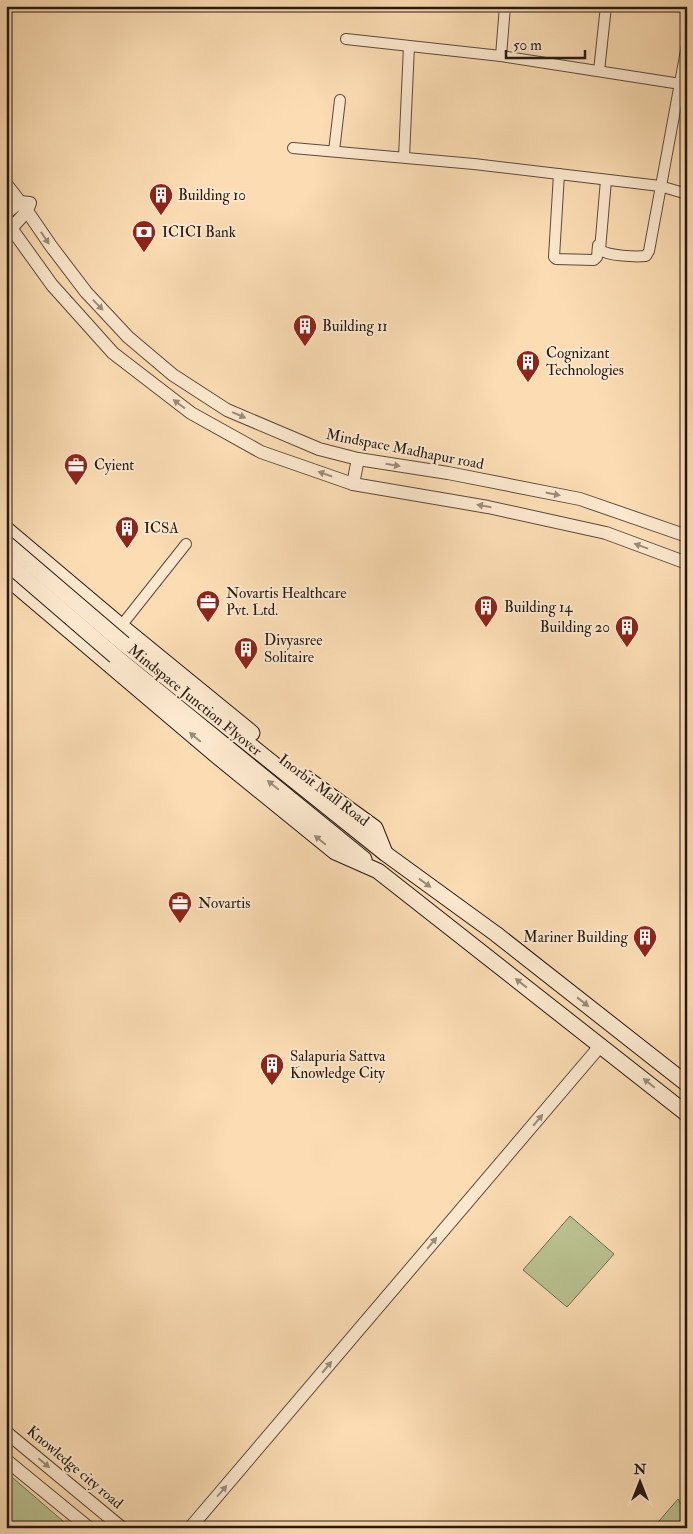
<svg xmlns="http://www.w3.org/2000/svg" width="693" height="1534" viewBox="0 0 693 1534" font-family="'IM FELL Double Pica',serif">
<style>
.green{fill:#bac190;stroke:#706d51}
.lines{fill:none;stroke-linecap:round;stroke-linejoin:round}
.minor-casing{stroke:#5b4a3a;stroke-width:12}
.tertiary-casing{stroke:#5b4a3a;stroke-width:14}
.secondary-casing{stroke:#261912;stroke-width:17}
.minor{stroke:#fce8ce;stroke-width:10}
.tertiary{stroke:#fce8ce;stroke-width:12}
.secondary{stroke:#fce8ce;stroke-width:15}
.secondary-bridge-casing{stroke:#261912;stroke-width:17;stroke-linecap:butt}
.secondary-bridge{stroke:#fce8ce;stroke-width:15}
.oneway{fill:#9c8b79}
.labels{text-anchor:middle;stroke-width:4;stroke-linejoin:round;paint-order:stroke}
.poi-label{font-size:15px;fill:#261912;stroke:#fce8ce;text-anchor:start}
.street-label{font-size:15px;fill:#261912;stroke:#fce8ce}
</style>
<rect width="100%" height="100%" fill="#fbdcb3"/>
<filter id="stains"><feTurbulence type="fractalNoise" baseFrequency=".004" numOctaves="4"/><feColorMatrix values="0 0 0 0 .2 0 0 0 0 .09 0 0 0 0 .02 0 0 0 .5 -.17"/></filter>
<radialGradient id="worn" r=".72"><stop offset=".6" stop-color="#630" stop-opacity="0"/><stop offset="1" stop-color="#630" stop-opacity=".3"/></radialGradient>
<g class="green">
<path d="M570 1216 614 1254 567 1307 523 1270Z"/>
<path d="M6 1472 71 1528H6Z"/>
<path d="M678 1499 687 1514V1528H653Z"/>
</g>
<g class="lines">
<g class="minor-casing">
<g id="minor">
<path d="M346 39 501 56 687 85"/>
<path d="M501 56 505 6"/>
<path d="M599 71 606 6"/>
<path d="M293 148 474 164 660 186 687 194"/>
<path d="M334 151 340 100"/>
<path d="M404 157 409 46"/>
<path d="M559 174 554 257 556 259 594 260 597 257 598 245"/>
<path d="M606 180 600 250C609 256 635 257 646 256L649 251 687 45"/>
<path d="M121 626 186 544"/>
</g>
</g>
<g class="tertiary-casing">
<g id="tertiary">
<path d="M6 184 27 211 51 246 86 292 128 337 173 375 227 410 319 449 358 459 448 473 580 499 687 536"/>
<path d="M6 213 20 202 30 203 27 211 7 233"/>
<path d="M6 218 11 228 52 285 113 353 191 413 261 452 353 484 488 507 606 533 687 563"/>
<path d="M353 484 358 459"/>
<path d="M6 1432 122 1528"/>
<path d="M6 1460 89 1528"/>
<path d="M190 1528 601 1045"/>
</g>
</g>
<g class="secondary-casing">
<g id="secondary">
<path d="M6 529 121 626 252 733"/>
<path d="M6 577 217 756 335 852 378 871 687 1114"/>
<path d="M124 644 386 854 496 934 687 1084"/>
<path d="M115 656 364 859"/>
<path d="M306 778 375 828 385 853"/>
</g>
</g>
<use href="#minor" class="minor"/>
<use href="#tertiary" class="tertiary"/>
<use href="#secondary" class="secondary"/>
<g class="secondary-bridge-casing">
<g id="secondary-bridge">
<path d="M6 543 124 644"/>
<path d="M6 562 115 656"/>
</g>
</g>
<use href="#secondary-bridge" class="secondary-bridge"/>
</g>
<defs><path id="oneway-solid" d="M-6-.8H1V-3.2L6.5 0L1 3.2V.8H-6Z" transform="scale(1.25)"/></defs>
<g class="oneway">
<use href="#oneway-solid" transform="translate(45 238) rotate(56)"/>
<use href="#oneway-solid" transform="translate(98 305) rotate(46)"/>
<use href="#oneway-solid" transform="translate(179 404) rotate(-143)"/>
<use href="#oneway-solid" transform="translate(239 415) rotate(23)"/>
<use href="#oneway-solid" transform="translate(393 465) rotate(9)"/>
<use href="#oneway-solid" transform="translate(325 474) rotate(-161)"/>
<use href="#oneway-solid" transform="translate(553 494) rotate(11)"/>
<use href="#oneway-solid" transform="translate(484 506) rotate(-170)"/>
<use href="#oneway-solid" transform="translate(641 546) rotate(-160)"/>
<use href="#oneway-solid" transform="translate(195 737) rotate(-140)"/>
<use href="#oneway-solid" transform="translate(273 785) rotate(-141)"/>
<use href="#oneway-solid" transform="translate(320 840) rotate(-141)"/>
<use href="#oneway-solid" transform="translate(425 883) rotate(36)"/>
<use href="#oneway-solid" transform="translate(521 983) rotate(-142)"/>
<use href="#oneway-solid" transform="translate(583 1002) rotate(38)"/>
<use href="#oneway-solid" transform="translate(649 1083) rotate(-141)"/>
<use href="#oneway-solid" transform="translate(538 1120) rotate(-50)"/>
<use href="#oneway-solid" transform="translate(432 1243) rotate(-50)"/>
<use href="#oneway-solid" transform="translate(327 1367) rotate(-50)"/>
<use href="#oneway-solid" transform="translate(44 1463) rotate(40)"/>
<use href="#oneway-solid" transform="translate(222 1491) rotate(-49)"/>
</g>
<defs>
<g id="building-pin" transform="scale(1.25)"><path d="M0 17L-7.5 6A9.5 9.5 0 1 1 7.5 6Z" fill="#8f2418" stroke="#fce8ce"/><path d="M-4-6H4V6H1V3H-1V6H-4ZM-2.5-4.3h1.7v1.8h-1.7ZM.8-4.3h1.7v1.8H.8ZM-2.5-1h1.7V.8h-1.7ZM.8-1h1.7V.8H.8Z" fill="#fff"/></g>
<g id="bank-pin" transform="scale(1.25)"><path d="M0 17L-7.5 6A9.5 9.5 0 1 1 7.5 6Z" fill="#8f2418" stroke="#fce8ce"/><path d="M-6-4H6V4H-6ZM0-2.3a2.3 2.3 0 1 0 0 4.6a2.3 2.3 0 1 0 0-4.6Z" fill="#fff"/></g>
<g id="office-pin" transform="scale(1.25)"><path d="M0 17L-7.5 6A9.5 9.5 0 1 1 7.5 6Z" fill="#8f2418" stroke="#fce8ce"/><path d="M-6-3h4V-5.5h4V-3h4V5H-6ZM-1-4.5V-3h2v-1.5ZM-6 0V1H6V0Z" fill="#fff"/></g>
</defs>
<g fill-rule="evenodd">
<use href="#building-pin" x="161" y="195"/>
<use href="#bank-pin" x="144" y="232"/>
<use href="#building-pin" x="305" y="326"/>
<use href="#building-pin" x="528" y="362"/>
<use href="#office-pin" x="76" y="465"/>
<use href="#building-pin" x="127" y="528"/>
<use href="#office-pin" x="208" y="602"/>
<use href="#building-pin" x="486" y="607"/>
<use href="#building-pin" x="627" y="627"/>
<use href="#building-pin" x="246" y="649"/>
<use href="#office-pin" x="180" y="903"/>
<use href="#building-pin" x="645" y="937"/>
<use href="#building-pin" x="272" y="1065"/>
</g>
<g class="labels">
<g class="poi-label">
<text x="178" y="200">Building 10</text>
<text x="162" y="237">ICICI Bank</text>
<text x="322" y="331">Building 11</text>
<text x="546" y="358">Cognizant<tspan x="546" dy="17">Technologies</tspan></text>
<text x="94" y="470">Cyient</text>
<text x="144" y="533">ICSA</text>
<text x="226" y="598">Novartis Healthcare<tspan x="226" dy="17">Pvt. Ltd.</tspan></text>
<text x="504" y="612">Building 14</text>
<text x="610" y="632" text-anchor="end">Building 20</text>
<text x="264" y="645">Divyasree<tspan x="264" dy="17">Solitaire</tspan></text>
<text x="198" y="908">Novartis</text>
<text x="628" y="942" text-anchor="end">Mariner Building</text>
<text x="290" y="1061">Salapuria Sattva<tspan x="290" dy="17">Knowledge City</tspan></text>
</g>
<g class="street-label">
<text transform="translate(405 449) rotate(11)" y="5">Mindspace Madhapur road</text>
<text transform="translate(195 700) rotate(39)" y="5">Mindspace Junction Flyover</text>
<text transform="translate(324 790) rotate(37)" y="5">Inorbit Mall Road</text>
<text transform="translate(75 1467) rotate(40)" y="5">Knowledge city road</text>
</g>
</g>
<rect width="693" height="1534" fill="none" stroke="#fbdcb3" stroke-width="25"/>
<rect x="8" y="8" width="678" height="1519" fill="none" stroke="#261912" stroke-width="2.5"/>
<rect x="12" y="12" width="668" height="1509" fill="none" stroke="#261912"/>
<g transform="translate(640 1482)" stroke="#fce8ce" stroke-width="4" paint-order="stroke">
<path d="M0-4L9 19L0 12L-9 19Z" fill="#261912"/>
<text y="-8" font-size="14" font-weight="bold" text-anchor="middle" fill="#261912">N</text>
</g>
<path d="M506 50v8h79v-8" fill="none" stroke="#261912" stroke-width="2.5"/>
<text x="513" y="50" font-size="15" fill="#261912" stroke="#fce8ce" stroke-width="4" paint-order="stroke">50 m</text>
<rect width="100%" height="100%" filter="url(#stains)"/>
<rect width="100%" height="100%" fill="url(#worn)"/>
</svg>
